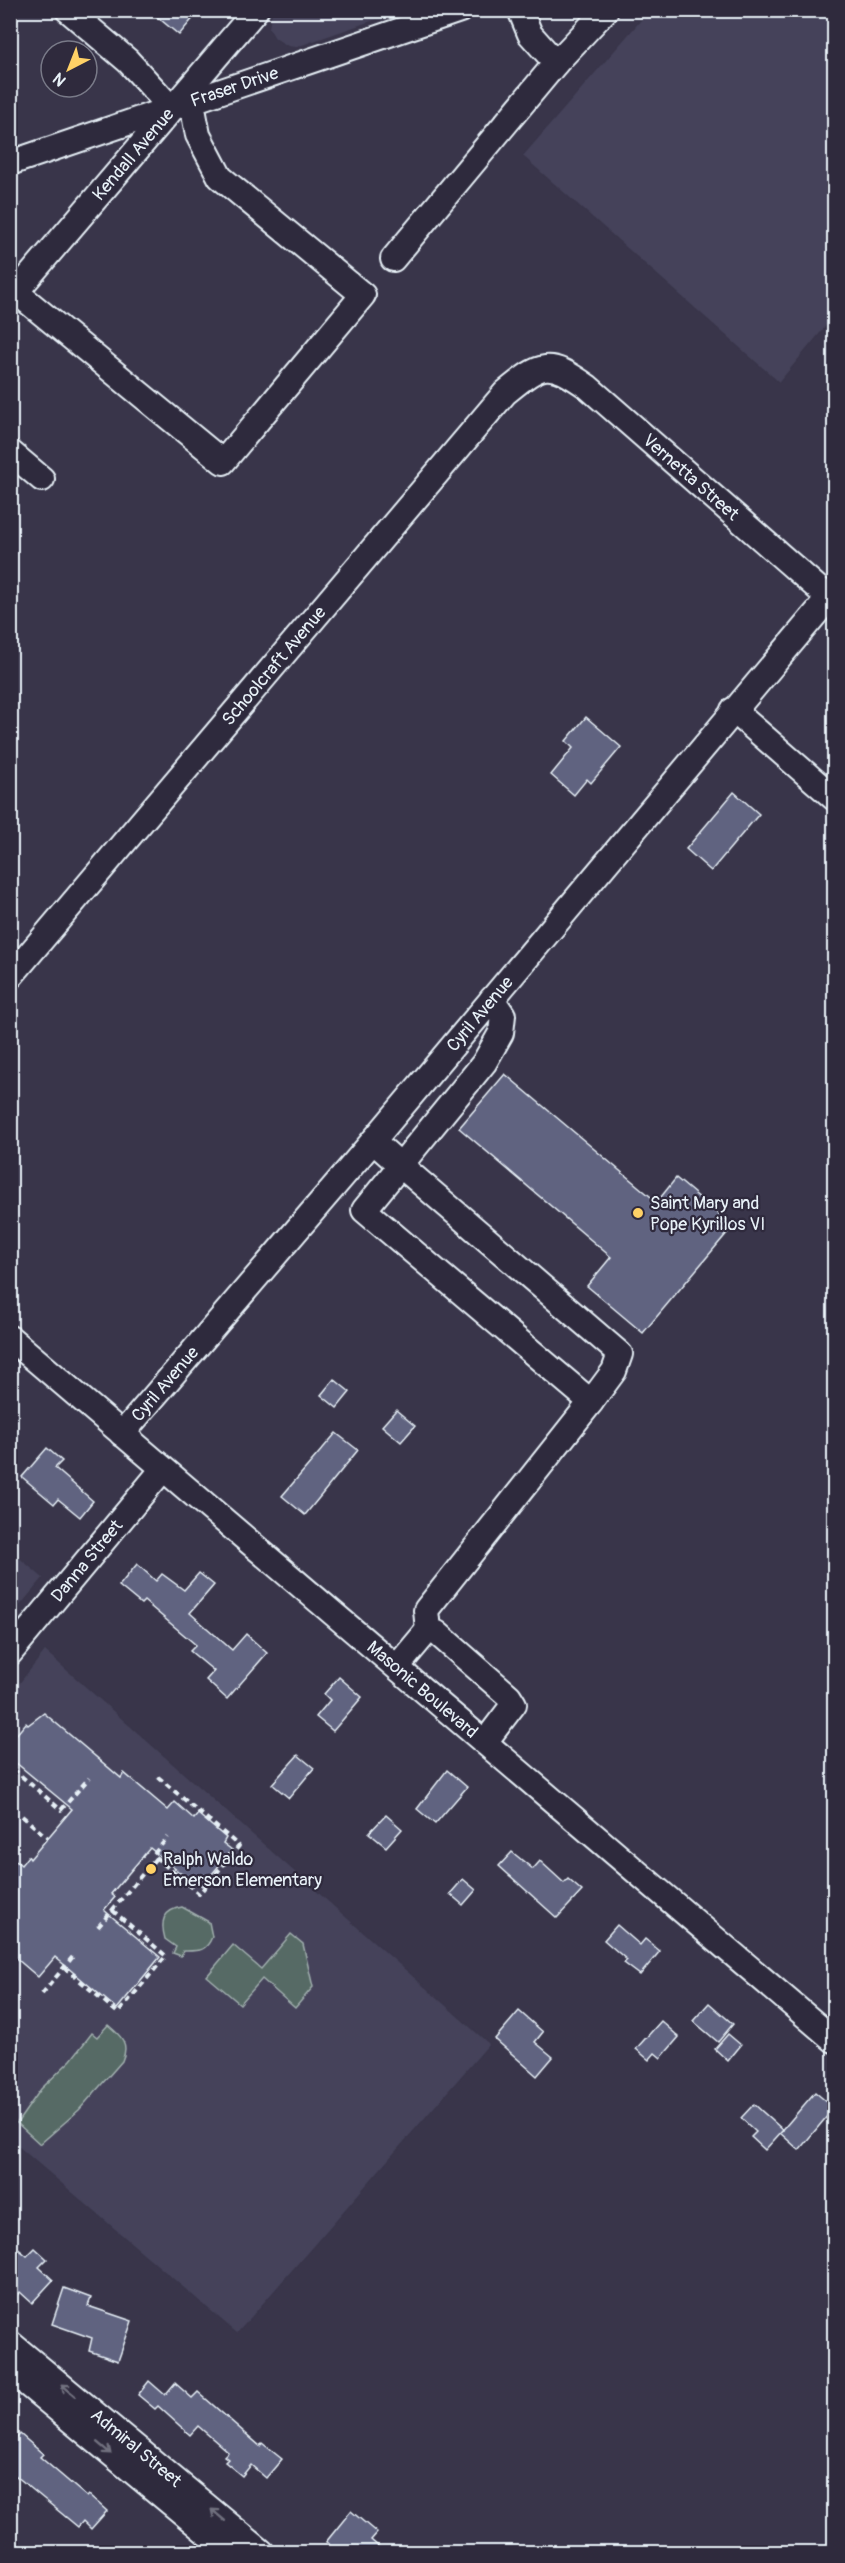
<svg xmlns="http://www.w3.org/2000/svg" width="845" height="2563" viewBox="0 0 845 2563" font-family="Pangolin,sans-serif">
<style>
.built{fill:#45435a}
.green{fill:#576b65;stroke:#a0aeae;stroke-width:1.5}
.building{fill:#616380;stroke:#e8f1f8;stroke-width:1.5}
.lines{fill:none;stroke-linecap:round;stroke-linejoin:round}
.minor-casing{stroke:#e8f1f8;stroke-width:28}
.path{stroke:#e8f1f8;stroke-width:4;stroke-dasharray:6 4.5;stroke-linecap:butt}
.minor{stroke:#2f2a3d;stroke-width:24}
.oneway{stroke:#70707e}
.poi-dot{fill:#ffd166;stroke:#2f2a3d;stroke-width:2}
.labels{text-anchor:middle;stroke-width:4.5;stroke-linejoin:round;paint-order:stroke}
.street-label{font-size:18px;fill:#e8f1f8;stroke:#2f2a3d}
.poi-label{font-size:18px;fill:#e8f1f8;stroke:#2f2a3d;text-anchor:start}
</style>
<rect width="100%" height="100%" fill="#39354a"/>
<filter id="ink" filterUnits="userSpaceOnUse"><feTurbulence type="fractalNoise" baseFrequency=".0167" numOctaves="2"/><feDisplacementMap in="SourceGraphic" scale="12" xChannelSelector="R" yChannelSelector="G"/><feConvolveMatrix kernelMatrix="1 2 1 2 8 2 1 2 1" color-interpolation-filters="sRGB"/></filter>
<g filter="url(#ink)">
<g class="built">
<path d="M272 11V10L400 11 296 47 288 46 275 38 269 28Z"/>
<path d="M649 11H834V316L779 382 523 156Z"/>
<path d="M11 1551 43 1578 11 1616Z"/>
<path d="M45 1651 489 2044 237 2333 11 2140V1694Z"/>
</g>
<g class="green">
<path d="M182 1907 209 1922 212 1937C206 1952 198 1951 183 1951L181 1956 173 1953 176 1947 165 1939C160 1921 163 1910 182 1907Z"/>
<path d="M291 1934 303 1944 313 1987 295 2008 262 1979 240 2004 207 1976 233 1945 261 1969Z"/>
<path d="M108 2025C121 2036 130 2043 122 2061L79 2110 40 2144 17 2123 41 2089 71 2060 92 2033 97 2037Z"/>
</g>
<g class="building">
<path d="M149 10H200L179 35Z"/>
<path d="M586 717 621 747 591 783 587 779 574 795 551 775 573 748 566 741Z"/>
<path d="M734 792 759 814 711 871 686 849Z"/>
<path d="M505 1074 657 1202 676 1178 733 1226 643 1333 587 1286 611 1257 459 1128Z"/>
<path d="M334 1379 350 1392 337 1408 321 1395Z"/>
<path d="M396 1410 415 1426 401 1442 382 1426Z"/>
<path d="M336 1433 358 1450 305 1515 282 1496Z"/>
<path d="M47 1448 62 1461 55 1468 93 1501 80 1517 58 1499 54 1504 22 1477Z"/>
<path d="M137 1564 156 1581 162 1574 184 1590 199 1573 214 1585 190 1613 232 1650 246 1634 267 1653 227 1699 206 1680 214 1671 190 1651 196 1645 144 1601 141 1604 119 1586Z"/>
<path d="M339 1677 362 1697 333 1731 316 1717 330 1700 324 1694Z"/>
<path d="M44 1713 121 1778 124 1773 168 1810 175 1802 194 1819 198 1814 226 1838 223 1843 232 1850 202 1886 193 1878 190 1881 150 1848 111 1894 115 1897 104 1910 160 1957 117 2009 55 1957 38 1977 10 1953V1856L21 1865 28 1856 30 1859 72 1809 10 1758V1751L16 1738 15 1736 26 1723 28 1725Z"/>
<path d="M298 1755 314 1768 289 1798 272 1784Z"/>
<path d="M447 1770 467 1787 435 1824 417 1809Z"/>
<path d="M386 1815 402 1829 386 1847 369 1833Z"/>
<path d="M512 1852 533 1869 540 1861 564 1883 568 1879 582 1891 557 1918 499 1866Z"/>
<path d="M463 1879 476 1890 463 1905 450 1894Z"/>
<path d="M617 1925 640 1945 645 1939 660 1951 640 1975 624 1963 627 1960 604 1940Z"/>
<path d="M709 2003 733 2024 718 2042 693 2021Z"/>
<path d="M519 2011 543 2032 535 2042 553 2057 537 2076 495 2039Z"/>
<path d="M661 2021 679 2037 661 2058 655 2053 649 2060 636 2049Z"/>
<path d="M728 2034 741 2045 728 2061 715 2049Z"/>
<path d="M815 2092 834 2108 799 2150 780 2133Z"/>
<path d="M754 2104 783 2130 765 2150 751 2137 756 2132 741 2118Z"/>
<path d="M10 2242 27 2256 35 2248 47 2259 39 2267 53 2280 32 2303 20 2292 10 2302Z"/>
<path d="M64 2288 91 2298 88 2306 132 2321 118 2361 89 2351 92 2338 52 2324Z"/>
<path d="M149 2381 165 2395 175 2383 192 2398 198 2392 260 2446 262 2443 282 2459 266 2478 251 2465 242 2476 225 2462 228 2459 224 2456 228 2452 198 2426 190 2435 158 2406 155 2409 138 2395Z"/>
<path d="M20 2434 43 2454 40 2457 87 2497 89 2495 107 2511 91 2529 83 2521 78 2527 10 2471V2446Z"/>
<path d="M351 2511 377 2533 371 2540 386 2553H339L326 2542Z"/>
</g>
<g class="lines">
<g class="minor-casing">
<g id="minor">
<path d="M68 10 128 61 171 108"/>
<path d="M556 63 606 10"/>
<path id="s1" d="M10 163 460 10"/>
<path d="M393 259 556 63 530 34 520 10"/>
<path d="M16 292 223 462 363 295 220 177 198 135 192 103"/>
<path id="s2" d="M10 299 256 10"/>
<path d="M10 452 42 479"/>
<path d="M733 710 834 798"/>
<path id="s3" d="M10 977 505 393C542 363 547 358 588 387L829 598"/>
<path d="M373 1141 399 1164 620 1354 614 1371 591 1402 364 1210 484 1063 501 1033 503 1015 492 999"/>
<path id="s4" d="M10 1338 834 2040"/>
<path id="s5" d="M122 1434 373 1141 834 592"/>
<path d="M428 1630 426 1610 591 1402"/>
<path id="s6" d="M10 1653 163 1469"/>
<path d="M397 1667 428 1630 437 1633 509 1696 514 1704 485 1742"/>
<path id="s7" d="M10 2343 262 2552"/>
<path d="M10 2370 230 2552"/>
</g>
</g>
<g class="path">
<path d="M13 1769 61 1810 89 1778"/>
<path d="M158 1777 239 1846 199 1894 153 1855 168 1837"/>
<path d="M22 1816 48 1838"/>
<path d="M98 1927 156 1858"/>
<path d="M64 1967 118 2013 166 1956 112 1910"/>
<path d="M42 1994 75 1954"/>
</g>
<use href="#minor" class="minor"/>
</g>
<defs><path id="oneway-shaft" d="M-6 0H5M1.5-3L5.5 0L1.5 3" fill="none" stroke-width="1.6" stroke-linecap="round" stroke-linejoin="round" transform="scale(1.5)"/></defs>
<g class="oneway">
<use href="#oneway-shaft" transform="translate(68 2390) rotate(-140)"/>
<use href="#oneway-shaft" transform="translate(104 2448) rotate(40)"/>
<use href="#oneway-shaft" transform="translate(218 2515) rotate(-140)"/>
</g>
</g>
<g class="poi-dot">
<circle cx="638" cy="1213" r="6"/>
<circle cx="151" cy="1869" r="6"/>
</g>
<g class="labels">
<g class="street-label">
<text dy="6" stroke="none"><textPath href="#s1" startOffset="237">Fraser Drive</textPath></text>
<text dy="6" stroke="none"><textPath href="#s2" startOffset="190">Kendall Avenue</textPath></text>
<text dy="6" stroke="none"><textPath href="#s3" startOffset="998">Vernetta Street</textPath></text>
<text dy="6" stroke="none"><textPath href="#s3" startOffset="408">Schoolcraft Avenue</textPath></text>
<text dy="6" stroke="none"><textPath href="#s5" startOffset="552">Cyril Avenue</textPath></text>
<text dy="6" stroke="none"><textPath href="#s5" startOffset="66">Cyril Avenue</textPath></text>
<text dy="6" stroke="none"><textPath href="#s6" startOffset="120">Danna Street</textPath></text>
<text dy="6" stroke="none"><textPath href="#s4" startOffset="542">Masonic Boulevard</textPath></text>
<text dy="6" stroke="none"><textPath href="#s7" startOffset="164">Admiral Street</textPath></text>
</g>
<g class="poi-label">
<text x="650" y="1209">Saint Mary and<tspan x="650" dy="21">Pope Kyrillos VI</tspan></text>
<text x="163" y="1865">Ralph Waldo<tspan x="163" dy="21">Emerson Elementary</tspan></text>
</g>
</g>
<rect width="845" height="2563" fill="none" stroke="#2f2a3d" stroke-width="36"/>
<rect x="18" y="18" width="809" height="2527" fill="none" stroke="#e8f1f8" stroke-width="2" filter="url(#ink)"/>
<g transform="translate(69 69) rotate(222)"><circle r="28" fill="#2f2a3d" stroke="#797a88" stroke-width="1.5"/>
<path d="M0-4.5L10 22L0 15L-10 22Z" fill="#ffd166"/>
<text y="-9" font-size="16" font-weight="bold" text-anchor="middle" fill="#e8f1f8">N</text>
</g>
</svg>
